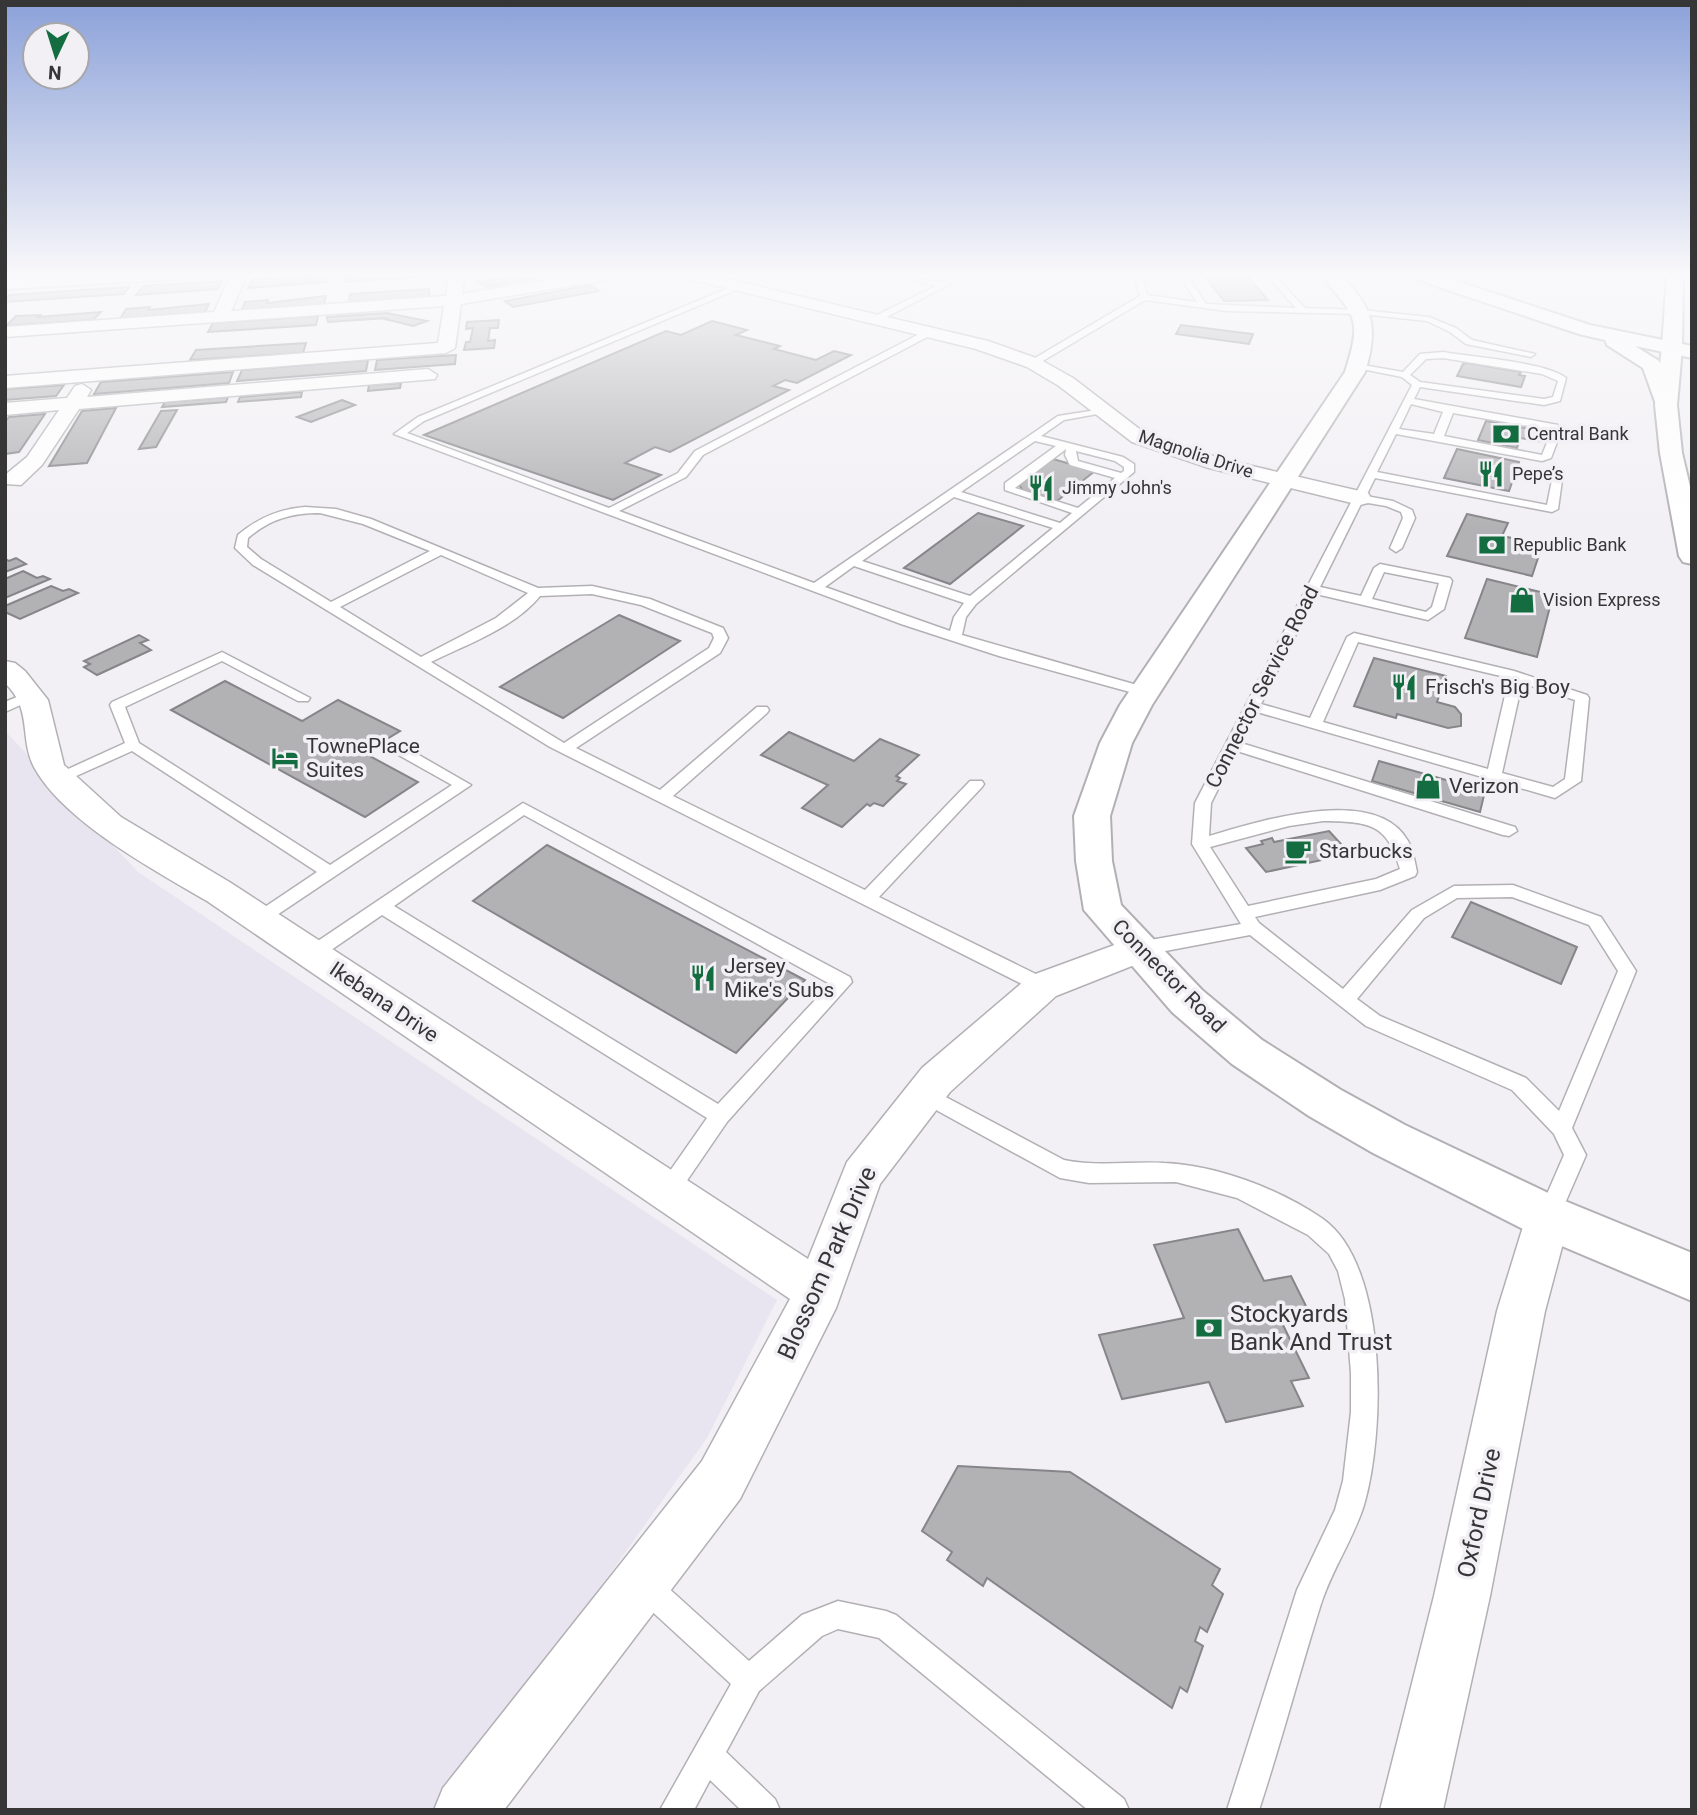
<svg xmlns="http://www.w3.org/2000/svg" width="1697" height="1815" viewBox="0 0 1697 1815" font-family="Roboto,sans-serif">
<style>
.built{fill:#e9e5f0}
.building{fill:#b2b1b4;stroke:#868588;stroke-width:2}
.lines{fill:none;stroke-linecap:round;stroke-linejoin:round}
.service-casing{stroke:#b2b0b4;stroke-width:3}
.minor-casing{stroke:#b2b0b4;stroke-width:3}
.tertiary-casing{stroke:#b2b0b4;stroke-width:4}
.secondary-casing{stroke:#b2b0b4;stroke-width:4}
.primary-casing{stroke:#b2b0b4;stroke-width:4}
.trunk-casing{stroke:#b2b0b4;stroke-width:4}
.motorway-casing{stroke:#b2b0b4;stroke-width:4}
.service{fill:#fff;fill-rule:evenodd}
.minor{fill:#fff;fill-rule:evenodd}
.tertiary{fill:#fff;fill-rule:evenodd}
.secondary{fill:#fff;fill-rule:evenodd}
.primary{fill:#fff;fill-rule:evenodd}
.trunk{fill:#fff;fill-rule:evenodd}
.motorway{fill:#fff;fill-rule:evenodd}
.labels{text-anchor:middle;stroke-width:7;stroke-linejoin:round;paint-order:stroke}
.far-poi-label{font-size:18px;fill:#363637;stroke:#f2f0f4;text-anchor:start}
.far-street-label{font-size:18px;fill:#363637;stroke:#f2f0f4}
.street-label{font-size:21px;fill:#363637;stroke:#f2f0f4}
.poi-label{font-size:21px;fill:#363637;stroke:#f2f0f4;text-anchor:start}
.near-street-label{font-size:24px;fill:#363637;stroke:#f2f0f4}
.near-poi-label{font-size:24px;fill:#363637;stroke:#f2f0f4;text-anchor:start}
</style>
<rect width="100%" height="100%" fill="#f2f0f4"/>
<path class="built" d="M5 731 138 872 777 1300 707 1438 441 1810H5Z"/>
<g class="building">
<path d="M347 274H422L421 277 344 282Z"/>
<path d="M524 274H559L486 287 478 282Z"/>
<path d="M1203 274H1245L1268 300 1224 301Z"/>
<path d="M330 275 327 282 248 288 253 279Z"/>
<path d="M222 281 218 289 136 295 143 286Z"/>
<path d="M590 285 599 291 513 307 505 301Z"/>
<path d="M129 287 124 294 5 302 9 295Z"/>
<path d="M429 289V297L349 304 350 294Z"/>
<path d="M326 296 324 305 241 312 245 302 268 300 267 303Z"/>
<path d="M209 304 205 312 120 319 126 309 150 307 148 310Z"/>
<path d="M101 312 93 320 6 326 16 316 40 315 38 317Z"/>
<path d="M387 313 427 321 413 326 385 319 388 318 328 322 327 317Z"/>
<path d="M318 316 316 325 208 332 213 323Z"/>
<path d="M499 320 498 328H490L488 341 495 340 494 348 464 350 466 342H470L473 328 466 329 467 322Z"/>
<path d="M712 321 747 330 736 335 780 346 774 349 816 360 834 351 851 355 797 383 785 380 773 386 789 390 670 452 655 447 625 463 661 475 613 500 424 435 666 331 681 335Z"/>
<path d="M1181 325 1253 334 1249 344 1176 334Z"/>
<path d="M306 343 303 353 190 360 196 350Z"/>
<path d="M456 355 455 364 375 370 377 360Z"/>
<path d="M368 360 366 371 237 381 242 370Z"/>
<path d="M1467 363 1521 372 1519 375 1525 376 1521 387 1457 376 1463 364Z"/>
<path d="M233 372 229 383 94 394 101 382Z"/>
<path d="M401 383 400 388 368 391 369 385Z"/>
<path d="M64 385 56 396 5 400V389Z"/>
<path d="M302 392 301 397 238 402 240 397Z"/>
<path d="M228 397 226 402 162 407 165 402Z"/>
<path d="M342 400 355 405 311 422 297 417Z"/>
<path d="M116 408 87 463 49 466 82 411Z"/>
<path d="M177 410 156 447 139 449 161 411Z"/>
<path d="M45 414 19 452 5 454V422L9 417Z"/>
<path d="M1486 421 1547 432 1544 442 1520 438 1517 448 1478 440Z"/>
<path d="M1457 449 1519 462 1509 491 1444 478Z"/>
<path d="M1053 459 1095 471 1057 501 1024 492 1019 485Z"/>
<path d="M978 513 1023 526 950 584 904 568Z"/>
<path d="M1467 514 1508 523 1502 536 1522 540 1519 547 1540 552 1532 576 1447 556Z"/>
<path d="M16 558 26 564 5 572V559L9 561Z"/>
<path d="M23 571 37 578 43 576 50 579 5 598V579Z"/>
<path d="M1487 579 1553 595 1537 657 1465 638Z"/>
<path d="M51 586 63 591 69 589 78 593 20 619 5 612V606Z"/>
<path d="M619 615 680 641 563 718 500 687Z"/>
<path d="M139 635 148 640 140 643 151 650 97 675 84 667 90 664 84 661Z"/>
<path d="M1374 658 1446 676 1437 702 1455 707 1461 714V726L1448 728 1397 714 1396 718 1354 706Z"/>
<path d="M225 681 302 721 338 700 400 731 364 753 418 782 365 817 171 710Z"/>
<path d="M789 732 854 761 880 739 919 755 896 776 900 778 897 781 906 784 883 806 874 803 870 806 867 804 842 827 802 808 828 785 761 755Z"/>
<path d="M1379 761 1485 791 1480 812 1372 781Z"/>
<path d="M1329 831 1350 854 1266 872 1246 848 1263 844 1261 841 1272 838 1274 842Z"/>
<path d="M547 845 805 980 736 1053 473 901Z"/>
<path d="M1471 902 1577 947 1561 984 1452 937Z"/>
<path d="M1238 1229 1264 1281 1291 1276 1311 1316 1281 1321 1309 1378 1291 1381 1303 1406 1226 1422 1209 1382 1122 1399 1099 1335 1184 1318 1154 1245Z"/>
<path d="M958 1466 1070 1472 1220 1569 1212 1585 1223 1594 1207 1632 1200 1627 1195 1641 1203 1646 1187 1692 1180 1687 1172 1708 987 1578 983 1586 947 1560 952 1552 922 1531Z"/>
</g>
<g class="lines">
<g class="service-casing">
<g id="service">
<path d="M889 274C907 274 925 283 941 282 951 282 958 274 969 274L877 322H871V318L936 286Z"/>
<path d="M1134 274H1142L1147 295 1197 302 1178 274H1186L1206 304 1296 308 1265 274H1273L1305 308 1361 310 1429 317 1456 328 1472 340 1535 354 1531 357 1466 344 1450 332 1427 321 1361 314 1227 311 1145 300 1036 365H1030V361L1140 296Z"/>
<path d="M736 285 743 287 424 421 407 433 609 508 678 473 695 451 925 331H931V335L703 455 686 477 619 511 814 583 1058 416 1103 409V413L1064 420 1041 436 1123 457 1134 464V472L976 604 966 617 962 635 1151 689V695H1141L999 656 901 624 394 434 418 417ZM1035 441 1056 446 1005 483V490L1072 513 1060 523 961 492ZM1066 449 1065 455 1070 465 1115 478 1078 508 1015 488ZM1076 451 1115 461 1124 467V471L1121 473 1078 461ZM954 497 1053 528 970 596 862 561ZM854 566 964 603 954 617 950 631 825 587Z"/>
<path d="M1443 352C1470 357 1547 362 1566 378L1560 401 1544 405 1420 387 1414 399 1558 425 1562 429 1551 458 1542 461 1396 434 1377 472 1547 505 1552 480 1557 477 1562 480 1558 509 1552 512 1375 478 1366 496 1393 501 1412 510 1415 518 1402 548 1396 552 1390 548 1403 518 1401 512 1386 506 1362 502 1320 587 1361 596 1374 568 1380 564 1450 578 1452 581 1444 609 1428 620 1316 594 1261 704 1310 718 1347 637 1354 633 1514 671 1587 695 1589 698 1581 781 1555 798 1257 712 1241 743 1515 827 1517 831 1509 836 1503 835 1237 751 1211 803 1209 836C1257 822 1376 783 1408 841 1413 850 1415 862 1417 872L1415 876 1380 890 1255 917 1259 923 1343 989 1412 910 1454 886 1513 885 1601 917 1636 971 1572 1128 1586 1155 1556 1224 1548 1227 1540 1224 1537 1217 1564 1155 1554 1134 1512 1090 1366 1026 1250 935 1139 956 1133 954 1130 949 1133 944 1139 942 1241 924 1192 844 1195 803 1412 385 1402 377 1352 367 1357 364 1403 372 1420 354ZM1443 358 1542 374 1558 381 1553 397 1544 399 1420 382 1410 375 1426 359ZM1411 404 1443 412 1434 434 1399 429ZM1453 413 1551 430H1552L1542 455 1444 436ZM1384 572 1439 583 1432 607 1426 612 1372 599ZM1358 642 1509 678 1488 769 1323 722ZM1522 683 1575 700 1565 779 1553 787 1502 773ZM1323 821C1368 822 1387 822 1400 869L1376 879 1248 906 1210 847 1289 826ZM1512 897 1589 925 1618 971 1559 1111 1526 1078 1380 1016 1357 999 1424 918 1457 898Z"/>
<path d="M305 507 336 509 371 519 538 588 592 586 650 599 723 628 728 638 720 653 576 748 660 790 757 707H767L769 710 767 713 673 796 865 890 970 781H982L984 784 982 787 879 897 1050 981 1052 986 1050 991H1036L550 747 253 565 235 548 238 535C258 518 279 509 305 507ZM320 513 363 524 430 551 331 602 261 559 247 547 248 538C270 519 292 513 320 513ZM441 555 528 593 496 618 421 657 340 607ZM592 594 641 605 712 633 714 638 709 648 564 743 431 662C467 644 514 628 540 596Z"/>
<path d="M222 652 310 698 308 701H298L222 661 125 707 139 743 330 865 452 785 388 749 386 746 388 743H398L471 785 265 923H253L250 919 253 915 317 872 132 751 65 781 60 783 52 778 55 775 125 743 110 705 112 702Z"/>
<path d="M31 691 36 692V698L5 712V702Z"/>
<path d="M523 803 850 977 852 982 727 1122 675 1198 667 1201 659 1198 656 1191 707 1118 382 915 318 959H306L303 954 306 949ZM524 815 830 984 718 1104 394 906Z"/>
<path d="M925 1086 1064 1160C1097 1167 1131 1161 1164 1163 1217 1165 1279 1189 1323 1219 1389 1266 1385 1434 1364 1505 1353 1540 1331 1571 1320 1607 1299 1674 1281 1743 1259 1810H1227L1297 1590 1335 1510 1343 1481 1351 1412V1373L1345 1299 1338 1271 1329 1254 1308 1235 1237 1198 1176 1182 1089 1183 1060 1178 918 1100 915 1094 918 1088Z"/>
<path d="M644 1571 654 1575 749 1661 802 1615 838 1601 886 1611 896 1615 1124 1799 1129 1810H1088L879 1638 838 1629 822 1636 759 1691 726 1752 775 1799 780 1810H741L710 1780 694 1810H660L731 1684 634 1595 630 1585 634 1575Z"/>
</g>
</g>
<g class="minor-casing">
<g id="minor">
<path d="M231 274H247L231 311 446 296 448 280 456 275 464 280 462 294 583 274H619L611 279 461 304 455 348 446 353 5 388V376L438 343 444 306 5 337V327L214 312Z"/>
<path d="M678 274H706L988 341 1039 359 1073 378 1146 434 1222 459 1368 493 1371 498 1368 503 1360 505 1209 468 1132 442 1059 386 1027 367 976 349 681 277Z"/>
<path d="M428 369 437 375 435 379 79 409 42 465 21 485 5 484V475L27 457 59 410 5 415V403L67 398 75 386 82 384 91 390 87 397Z"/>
<path d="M5 661 15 663 25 671 48 700 64 765 121 817 231 883 808 1259 847 1162 922 1068 1030 976 1139 936 1152 940 1157 949 1152 958 1056 996 950 1092 880 1184 836 1308 740 1499 504 1810H434L443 1788 702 1461 790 1299 207 901C154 870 63 821 34 767 19 738 33 710 5 683Z"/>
<path d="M1548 1197 1564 1203 1570 1217 1545 1311 1490 1596 1443 1810H1380L1434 1596 1497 1311 1526 1217 1532 1203Z"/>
</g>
</g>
<g class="tertiary-casing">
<path id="tertiary" d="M89 274H186L178 279 5 289V279Z"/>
</g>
<g class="secondary-casing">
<path id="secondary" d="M1321 274H1339C1373 307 1379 326 1365 372L1152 705 1132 743 1110 816 1112 861 1121 905 1202 990 1262 1040 1341 1090 1405 1125 1565 1201 1692 1253V1301L1531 1233 1373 1153 1309 1116 1232 1064 1172 1012 1084 910 1076 861 1074 816 1100 743 1120 705 1345 372C1364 314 1353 317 1321 274Z"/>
</g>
<g class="primary-casing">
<path id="primary" d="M1672 342 1682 348 1677 405 1682 453 1692 495V564L1683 562 1679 556 1660 453 1655 405 1662 348Z"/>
</g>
<g class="trunk-casing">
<path id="trunk" d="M1667 274H1683L1682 348 1672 354 1662 348Z"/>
</g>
<g class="motorway-casing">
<path id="motorway" d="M1410 274H1435L1590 325 1692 346V358L1635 346 1659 361 1677 405 1674 410H1658L1643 368 1607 345 1605 340 1579 334 1412 278Z"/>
</g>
<use href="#service" class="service"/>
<use href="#minor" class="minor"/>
<use href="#tertiary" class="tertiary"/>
<use href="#secondary" class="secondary"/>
<use href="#primary" class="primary"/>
<use href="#trunk" class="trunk"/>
<use href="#motorway" class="motorway"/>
</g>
<linearGradient id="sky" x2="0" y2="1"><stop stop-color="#8ba1d9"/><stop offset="0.52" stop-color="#f9f8fa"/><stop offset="1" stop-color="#f9f8fa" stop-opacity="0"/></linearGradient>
<rect width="1697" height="528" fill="url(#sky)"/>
<defs>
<g id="bank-bare" transform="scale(2.1)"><path d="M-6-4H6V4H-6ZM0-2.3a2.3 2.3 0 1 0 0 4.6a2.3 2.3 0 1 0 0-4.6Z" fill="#146d40" stroke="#f2f0f4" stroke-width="2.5" paint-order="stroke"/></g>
<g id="restaurant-bare" transform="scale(2.1)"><path d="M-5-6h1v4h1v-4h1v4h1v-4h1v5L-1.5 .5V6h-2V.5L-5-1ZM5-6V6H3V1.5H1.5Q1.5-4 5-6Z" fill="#146d40" stroke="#f2f0f4" stroke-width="2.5" paint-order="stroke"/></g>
<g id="shop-bare" transform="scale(2.1)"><path d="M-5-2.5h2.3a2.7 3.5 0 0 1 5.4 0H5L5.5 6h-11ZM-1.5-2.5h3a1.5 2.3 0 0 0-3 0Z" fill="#146d40" stroke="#f2f0f4" stroke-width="2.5" paint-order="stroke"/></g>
<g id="hotel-bare" transform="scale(2.1)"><path d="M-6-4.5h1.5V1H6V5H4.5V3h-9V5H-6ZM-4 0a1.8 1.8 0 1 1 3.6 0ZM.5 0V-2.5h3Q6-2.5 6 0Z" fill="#146d40" stroke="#f2f0f4" stroke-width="2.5" paint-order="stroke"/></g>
<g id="cafe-bare" transform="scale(2.1)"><path d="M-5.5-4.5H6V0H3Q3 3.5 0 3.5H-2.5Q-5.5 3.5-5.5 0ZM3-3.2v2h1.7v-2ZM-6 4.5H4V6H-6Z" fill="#146d40" stroke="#f2f0f4" stroke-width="2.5" paint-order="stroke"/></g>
</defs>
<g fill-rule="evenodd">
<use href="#bank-bare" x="1506" y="434"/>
<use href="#restaurant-bare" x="1491" y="474"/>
<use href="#restaurant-bare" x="1041" y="488"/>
<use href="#bank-bare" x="1492" y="545"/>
<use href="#shop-bare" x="1522" y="600"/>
<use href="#restaurant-bare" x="1404" y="687"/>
<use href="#hotel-bare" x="285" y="758"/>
<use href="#shop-bare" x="1428" y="786"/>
<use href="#cafe-bare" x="1298" y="851"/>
<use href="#restaurant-bare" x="703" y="978"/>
<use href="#bank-bare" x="1209" y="1328"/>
</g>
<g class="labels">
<g class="far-poi-label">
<text x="1527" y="440">Central Bank</text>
<text x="1512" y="480">Pepe’s</text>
<text x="1062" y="494">Jimmy John's</text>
<text x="1513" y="551">Republic Bank</text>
<text x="1543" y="606">Vision Express</text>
</g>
<g class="far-street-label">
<text transform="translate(1196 454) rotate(18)" y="6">Magnolia Drive</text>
</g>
<g class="street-label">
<text transform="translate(1262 687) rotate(-63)" y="7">Connector Service Road</text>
<text transform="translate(1169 976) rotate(45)" y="7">Connector Road</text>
<text transform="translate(384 1002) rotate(34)" y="7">Ikebana Drive</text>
</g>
<g class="poi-label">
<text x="1425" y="694">Frisch's Big Boy</text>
<text x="306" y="753">TownePlace<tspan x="306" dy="24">Suites</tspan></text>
<text x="1449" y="793">Verizon</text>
<text x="1319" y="858">Starbucks</text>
<text x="724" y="973">Jersey<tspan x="724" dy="24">Mike's Subs</tspan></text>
</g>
<g class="near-street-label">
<text transform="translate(827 1263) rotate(-66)" y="8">Blossom Park Drive</text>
<text transform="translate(1479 1513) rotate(-78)" y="8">Oxford Drive</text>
</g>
<g class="near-poi-label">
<text x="1230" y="1322">Stockyards<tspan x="1230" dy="28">Bank And Trust</tspan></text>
</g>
</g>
<rect width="1697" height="1815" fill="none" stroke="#363637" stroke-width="14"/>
<g transform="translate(56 56) rotate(184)"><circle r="33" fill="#f2f0f4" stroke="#a7a6a8" stroke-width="2"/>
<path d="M0-5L12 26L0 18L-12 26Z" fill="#146d40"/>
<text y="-10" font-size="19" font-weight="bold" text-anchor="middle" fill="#363637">N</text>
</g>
</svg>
